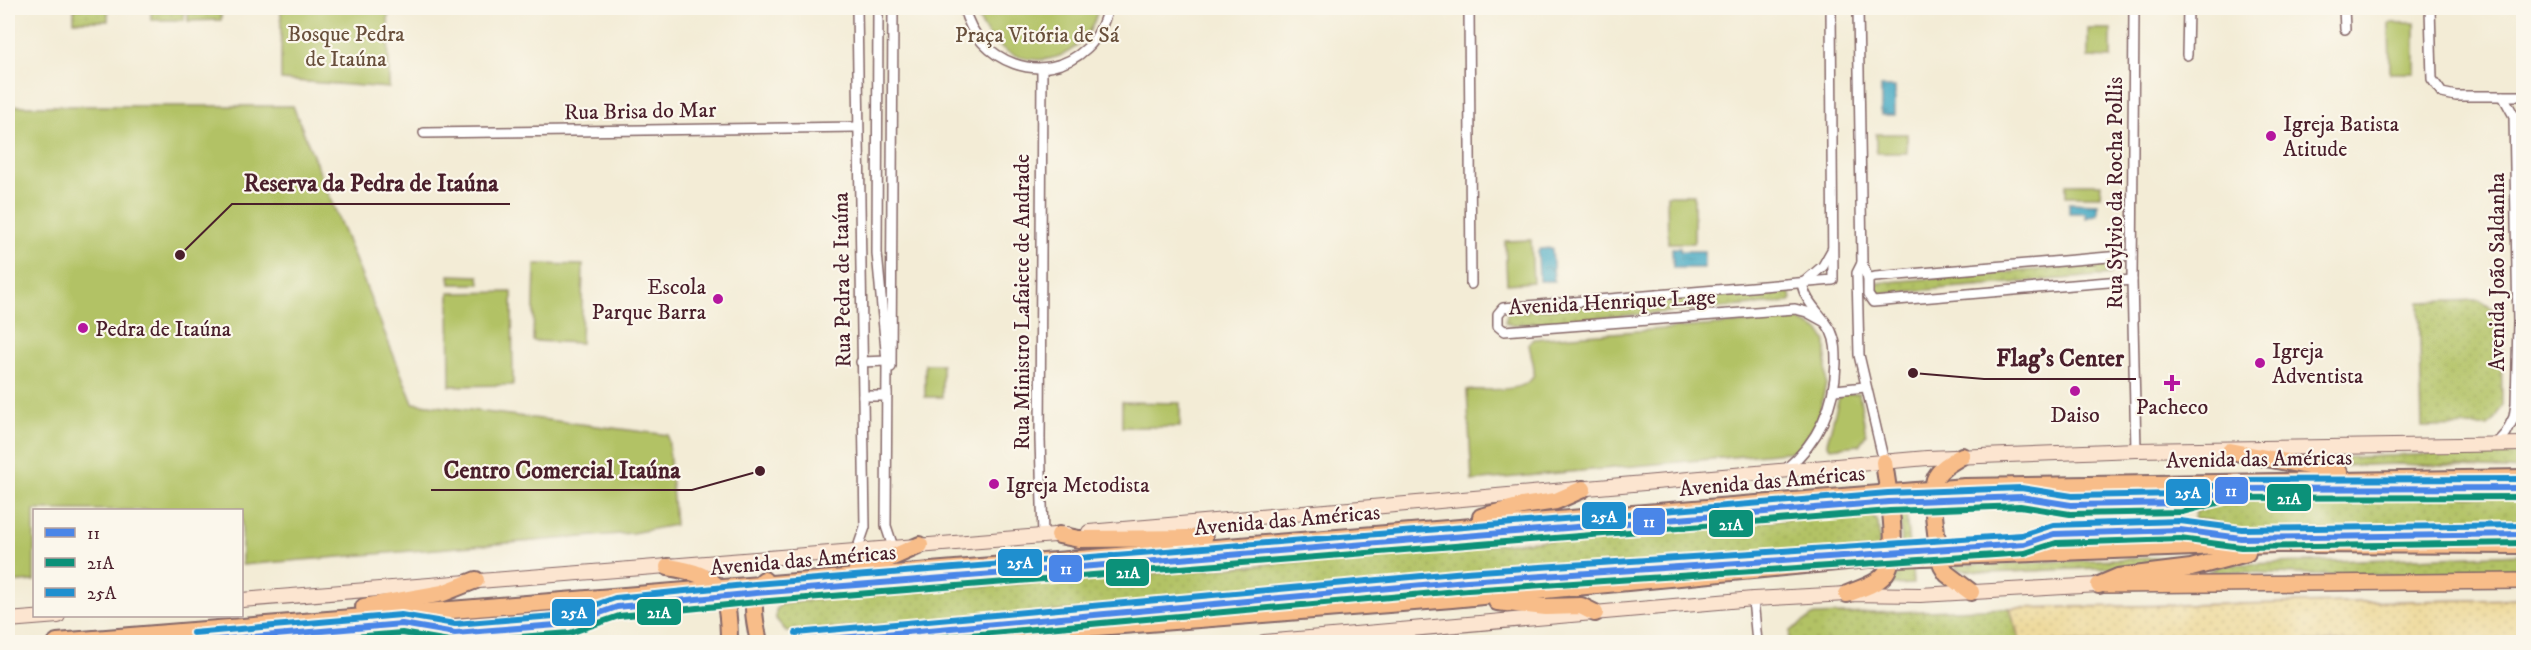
<svg xmlns="http://www.w3.org/2000/svg" width="2531" height="650" viewBox="0 0 2531 650" font-family="'IM FELL DW Pica',serif">
<style>
.grass{fill:url(#grass-dots);stroke:#7e7048;stroke-width:1.5}
.sand{fill:url(#sand-dots);stroke:#9c7c64;stroke-width:1.5}
.green{fill:#b2c265;stroke:#7e7048;stroke-width:1.5}
.water{fill:url(#water-ripples);stroke:#466476;stroke-width:1.5}
.lines{fill:none;stroke-linecap:round;stroke-linejoin:round}
.minor-casing{stroke:#856767;stroke-width:12}
.secondary-casing{stroke:#856767;stroke-width:16}
.primary-casing{stroke:#856767;stroke-width:18}
.trunk-casing{stroke:#856767;stroke-width:20}
.minor{stroke:#fff;stroke-width:9}
.secondary{stroke:#fce5d0;stroke-width:14}
.primary{stroke:#f8bd89;stroke-width:15}
.trunk{stroke:#f8bd89;stroke-width:16}
.bus-1-casing{stroke:#fbf7ec;stroke-width:10}
.bus-2-casing{stroke:#fbf7ec;stroke-width:10}
.bus-3-casing{stroke:#fbf7ec;stroke-width:10}
.bus-1{stroke:#4a86e8;stroke-width:6}
.bus-2{stroke:#0c9179;stroke-width:6}
.bus-3{stroke:#1f8fcf;stroke-width:6}
.poi-dot{fill:#b5179e;stroke:#fbf7ec;stroke-width:2}
.labels{text-anchor:middle;stroke-width:4.5;stroke-linejoin:round;paint-order:stroke}
.park-label{font-size:22px;fill:#69503c;stroke:#fbf7ec}
.street-label{font-size:22px;fill:#4a1f2b;stroke:#fbf7ec}
.poi-label{font-size:22px;fill:#4a1f2b;stroke:#fbf7ec;text-anchor:start}
.leader{fill:none;stroke:#4a1f2b;stroke-width:2}
.callout-dot{fill:#4a1f2b;stroke:#fbf7ec;stroke-width:2}
.callout-label{font-size:24px;text-anchor:middle;font-weight:bold;fill:#4a1f2b;stroke:#fbf7ec;stroke-width:4.5;stroke-linejoin:round;paint-order:stroke}
.line-badge{stroke:#fbf7ec;stroke-width:2}
.badge-label{font-size:16px;text-anchor:middle;font-weight:bold;fill:#fff}
</style>
<defs>
<pattern id="grass-dots" width="8" height="8" patternUnits="userSpaceOnUse" patternTransform="scale(1.5)"><rect width="8" height="8" fill="#b2c265"/><path d="M2 2h.1M6 6h.1" fill="none" stroke="#9ba658" stroke-width="1.8" stroke-linecap="round"/></pattern>
<pattern id="sand-dots" width="8" height="8" patternUnits="userSpaceOnUse" patternTransform="scale(1.5)"><rect width="8" height="8" fill="#eeda9e"/><path d="M2 2h.1M6 6h.1" fill="none" stroke="#cebb88" stroke-width="1.8" stroke-linecap="round"/></pattern>
<pattern id="water-ripples" width="26" height="14" patternUnits="userSpaceOnUse" patternTransform="scale(1.5)"><rect width="26" height="14" fill="#42a8c2"/><path d="M2 4q2-2 4 0t4 0M15 11q2-2 4 0t4 0" fill="none" stroke="#39889e"/></pattern>
</defs>
<rect width="100%" height="100%" fill="#fbf7ec"/>
<filter id="ink" filterUnits="userSpaceOnUse"><feTurbulence type="fractalNoise" baseFrequency=".0167" numOctaves="2"/><feDisplacementMap in="SourceGraphic" scale="12" xChannelSelector="R" yChannelSelector="G"/><feConvolveMatrix kernelMatrix="1 2 1 2 8 2 1 2 1" color-interpolation-filters="sRGB"/></filter>
<filter id="wash" filterUnits="userSpaceOnUse"><feTurbulence type="fractalNoise" baseFrequency=".008" numOctaves="4" result="noise"/><feDisplacementMap in="SourceGraphic" scale="24" xChannelSelector="R" yChannelSelector="G"/><feGaussianBlur stdDeviation="1.35" result="paint"/><feColorMatrix in="noise" values="0 0 0 0 0 0 0 0 0 0 0 0 0 0 0 0 0 1.4 0 .05"/><feComposite in="paint" operator="in"/></filter>
<g filter="url(#wash)">
<rect width="100%" height="100%" fill="#f3ecd6"/>
<g class="grass">
<rect x="74" y="8" width="34" height="13"/>
<rect x="151" y="8" width="33" height="12"/>
<path d="M188 8H221V20L188 21Z"/>
<path d="M2110 264V275L1877 294 1876 283Z"/>
<path d="M1789 290 1792 299 1790 302 1511 325 1505 322 1508 312Z"/>
<path d="M2479 300 2496 311 2501 321 2502 406 2495 420 2488 426 2422 427 2419 302Z"/>
<path d="M2441 454H2523L2524 470 2399 464 2336 466 2307 459Z"/>
<path d="M2408 494 2477 497 2523 496V530L2243 533 2207 520 2194 519 2195 512 2239 498Z"/>
<path d="M1900 510H1906L1909 547 1902 548Z"/>
<path d="M1861 513 1871 515 1878 522 1880 549 787 632 776 619V610L780 605 818 599 1189 571Z"/>
<path d="M2523 554V575H2338L2208 571 2223 565Z"/>
<path d="M2205 556 2181 564 1989 573 1956 569 1955 565Z"/>
<path d="M1901 568H1912L1913 584 1891 585Z"/>
<path d="M2010 608 2020 642H1789L1790 631 1814 615Z"/>
<path d="M393 634 443 642H283Z"/>
</g>
<path class="sand" d="M2523 599V642H2020L2010 608Z"/>
<g class="green">
<path d="M281 8H388L389 88 281 80Z"/>
<path d="M976 8H1098C1084 78 992 76 976 8Z"/>
<path d="M2389 23H2415V73H2390Z"/>
<path d="M2088 29H2111V58L2088 57Z"/>
<path d="M8 106H293L413 403 668 435 675 525 632 533 242 565V510H34V581L8 583Z"/>
<rect x="1876" y="134" width="31" height="19"/>
<path d="M2066 184H2101L2100 196H2066Z"/>
<path d="M1667 195H1694V243H1668Z"/>
<path d="M1531 240 1533 282 1507 284 1505 241Z"/>
<path d="M535 264 583 265 581 343 533 341Z"/>
<path d="M449 275 479 276 480 284H450Z"/>
<path d="M512 292 513 385 450 386 449 293Z"/>
<path d="M1796 319 1820 331 1826 342V384L1817 422 1797 451 1472 481 1467 390C1483 389 1531 394 1534 373 1535 365 1530 353 1529 344L1533 339Z"/>
<rect x="925" y="364" width="17" height="33"/>
<path d="M1859 393 1866 435 1859 445 1830 448 1827 443 1840 394Z"/>
<path d="M1122 402 1180 403V427H1122Z"/>
</g>
<g class="water">
<rect x="1881" y="87" width="14" height="28"/>
<path d="M2069 203 2098 204V214L2086 218 2085 213H2069Z"/>
<path d="M1552 248 1554 281H1539L1538 252 1540 249Z"/>
<path d="M1672 248H1680V251H1704V268H1673Z"/>
</g>
</g>
<g filter="url(#ink)">
<g class="lines">
<g class="minor-casing">
<g id="minor">
<path d="M857 8 865 527 857 550"/>
<path d="M878 8 877 253 887 361 886 526 893 547"/>
<path d="M964 8C977 62 1044 89 1087 48 1099 37 1104 22 1108 8"/>
<path d="M1469 8 1471 284"/>
<path d="M1858 8 1862 263"/>
<path d="M2134 8 2132 280 2136 450"/>
<path d="M2344 8 2345 29"/>
<path d="M2430 8 2432 79 2442 93 2456 96H2524"/>
<path d="M2187 55 2188 8"/>
<path d="M1042 68 1040 440 1043 535"/>
<path d="M424 133 858 127"/>
<path d="M1868 279 1862 263 1857 273 1859 355 1884 462"/>
<path d="M2132 280 1873 302 1868 295V279L1875 277 2132 255"/>
<path d="M1825 322 1807 312 1795 309 1504 331 1498 326V314L1503 308 1833 280 1831 8"/>
<path d="M861 362 887 361"/>
<path d="M891 367 893 8"/>
<path d="M1835 390 1865 387"/>
<path d="M863 396H887V393"/>
<path d="M2496 444 2506 433 2514 417 2516 404 2518 322 2514 116 2503 96"/>
<path d="M1786 469C1819 441 1835 406 1836 363 1836 352 1836 341 1831 331 1821 313 1806 304 1802 284L1823 266 1832 250"/>
<path d="M1753 599 1757 642"/>
</g>
</g>
<g class="secondary-casing">
<g id="secondary">
<path d="M1089 532 1927 458 2136 450 2524 444"/>
<path d="M242 600 1067 534"/>
<path d="M8 620 58 616"/>
<path d="M1264 642 1753 599 1847 594 1920 595 2099 585"/>
</g>
</g>
<g class="primary-casing">
<path id="primary" d="M2105 585 2524 581"/>
</g>
<g class="trunk-casing">
<g id="trunk">
<path d="M2230 451 2339 472"/>
<path d="M1962 456C1952 462 1942 467 1936 477 1928 490 1938 549 1942 566L1947 574 1971 592"/>
<path d="M1481 517 1522 506 1556 501 1583 489"/>
<path d="M1059 535 1079 539 1204 538"/>
<path d="M668 567C721 575 729 591 729 642"/>
<path d="M857 569 877 564 920 545"/>
<path d="M2099 585 2118 577 2191 568 2247 553"/>
<path d="M1847 594C1858 589 1876 585 1884 575 1902 556 1887 487 1884 462"/>
<path d="M1497 602 1546 607 1581 606 1595 613"/>
<path d="M364 607 443 593 476 580"/>
<path d="M57 642 1965 487 2524 478"/>
<path d="M759 642C755 624 748 594 764 580"/>
<path d="M909 642 1452 599 1868 559 2276 544 2524 545"/>
</g>
</g>
<use href="#minor" class="minor"/>
<use href="#secondary" class="secondary"/>
<use href="#primary" class="primary"/>
<use href="#trunk" class="trunk"/>
<g class="bus-1-casing">
<g id="bus-1">
<path d="M194 642 402 624 455 633 569 624 617 607 756 593 1889 502 2021 497 2071 505 2182 503 2236 489 2524 488"/>
<path d="M797 642 1467 581 2024 544 2054 534 2180 530 2241 538 2524 534"/>
</g>
</g>
<g class="bus-2-casing">
<g id="bus-2">
<path d="M293 642 402 633 455 642 570 633 619 616 757 602 1890 511 2020 506 2070 514 2182 512 2237 498 2524 497"/>
<path d="M891 642 1468 590 2025 553 2056 543 2180 539 2241 547 2524 543"/>
</g>
</g>
<g class="bus-3-casing">
<g id="bus-3">
<path d="M193 633 401 615 455 624 567 615 615 598 755 584 1888 493 2021 488 2072 496 2181 494 2236 480 2524 479"/>
<path d="M796 633 1466 572 2022 535 2053 525 2180 521 2242 529 2524 525"/>
</g>
</g>
<use href="#bus-1" class="bus-1"/>
<use href="#bus-2" class="bus-2"/>
<use href="#bus-3" class="bus-3"/>
</g>
</g>
<g class="poi-dot">
<circle cx="2271" cy="136" r="6"/>
<circle cx="718" cy="299" r="6"/>
<circle cx="83" cy="328" r="6"/>
<circle cx="2260" cy="363" r="6"/>
<path d="M2169 374h6v6h6v6h-6v6h-6v-6h-6v-6h6z"/>
<circle cx="2075" cy="391" r="6"/>
<circle cx="994" cy="484" r="6"/>
</g>
<g class="labels">
<g class="park-label">
<text x="346" y="41">Bosque Pedra<tspan x="346" dy="25">de Itaúna</tspan></text>
<text x="1037" y="42">Praça Vitória de Sá</text>
</g>
<g class="street-label">
<text transform="translate(640 110) rotate(-1)" y="8">Rua Brisa do Mar</text>
<text transform="translate(2114 193) rotate(-90)" y="8">Rua Sylvio da Rocha Pollis</text>
<text transform="translate(2496 272) rotate(-90)" y="8">Avenida João Saldanha</text>
<text transform="translate(841 280) rotate(-91)" y="8">Rua Pedra de Itaúna</text>
<text transform="translate(1612 301) rotate(-3)" y="8">Avenida Henrique Lage</text>
<text transform="translate(1021 302) rotate(-90)" y="8">Rua Ministro Lafaiete de Andrade</text>
<text transform="translate(2259 458) rotate(-1)" y="8">Avenida das Américas</text>
<text transform="translate(1772 480) rotate(-5)" y="8">Avenida das Américas</text>
<text transform="translate(1287 519) rotate(-5)" y="8">Avenida das Américas</text>
<text transform="translate(803 559) rotate(-5)" y="8">Avenida das Américas</text>
</g>
<g class="poi-label">
<text x="2283" y="131">Igreja Batista<tspan x="2283" dy="25">Atitude</tspan></text>
<text x="706" y="294" text-anchor="end">Escola<tspan x="706" dy="25">Parque Barra</tspan></text>
<text x="95" y="336">Pedra de Itaúna</text>
<text x="2272" y="358">Igreja<tspan x="2272" dy="25">Adventista</tspan></text>
<text x="2172" y="414" text-anchor="middle">Pacheco</text>
<text x="2075" y="422" text-anchor="middle">Daiso</text>
<text x="1006" y="492">Igreja Metodista</text>
</g>
</g>
<path class="leader" d="M180 255L232 204H510M1913 373L1984 379H2136M760 471L692 490H431"/>
<g class="callout-dot">
<circle cx="180" cy="255" r="6"/>
<circle cx="1913" cy="373" r="6"/>
<circle cx="760" cy="471" r="6"/>
</g>
<g class="callout-label">
<text x="371" y="191">Reserva da Pedra de Itaúna</text>
<text x="2060" y="366">Flag's Center</text>
<text x="562" y="478">Centro Comercial Itaúna</text>
</g>
<g class="line-badge">
<rect x="2214" y="476" width="35" height="29" rx="6" fill="#4a86e8"/>
<rect x="2165" y="478" width="46" height="29" rx="6" fill="#1f8fcf"/>
<rect x="2266" y="483" width="46" height="29" rx="6" fill="#0c9179"/>
<rect x="1581" y="501" width="46" height="29" rx="6" fill="#1f8fcf"/>
<rect x="1632" y="507" width="34" height="29" rx="6" fill="#4a86e8"/>
<rect x="1708" y="509" width="46" height="29" rx="6" fill="#0c9179"/>
<rect x="997" y="548" width="46" height="29" rx="6" fill="#1f8fcf"/>
<rect x="1048" y="554" width="35" height="29" rx="6" fill="#4a86e8"/>
<rect x="1105" y="558" width="45" height="29" rx="6" fill="#0c9179"/>
<rect x="636" y="598" width="46" height="28" rx="6" fill="#0c9179"/>
<rect x="551" y="598" width="45" height="29" rx="6" fill="#1f8fcf"/>
</g>
<g class="badge-label">
<text x="2231" y="496">11</text>
<text x="2188" y="498">25A</text>
<text x="2289" y="504">21A</text>
<text x="1604" y="522">25A</text>
<text x="1649" y="527">11</text>
<text x="1731" y="530">21A</text>
<text x="1020" y="568">25A</text>
<text x="1066" y="574">11</text>
<text x="1128" y="578">21A</text>
<text x="659" y="618">21A</text>
<text x="574" y="618">25A</text>
</g>
<rect width="2531" height="650" fill="none" stroke="#fbf7ec" stroke-width="30"/>
<rect x="33" y="509" width="210" height="108" fill="#fbf7ec" stroke="#b4a19f" stroke-width="1.5"/>
<rect x="45" y="528" width="30" height="9" fill="#4a86e8" stroke="#b4a19f" stroke-width="1.5"/>
<text x="87" y="539" font-size="18" fill="#4a1f2b">11</text>
<rect x="45" y="558" width="30" height="9" fill="#0c9179" stroke="#b4a19f" stroke-width="1.5"/>
<text x="87" y="569" font-size="18" fill="#4a1f2b">21A</text>
<rect x="45" y="588" width="30" height="9" fill="#1f8fcf" stroke="#b4a19f" stroke-width="1.5"/>
<text x="87" y="599" font-size="18" fill="#4a1f2b">25A</text>
</svg>
